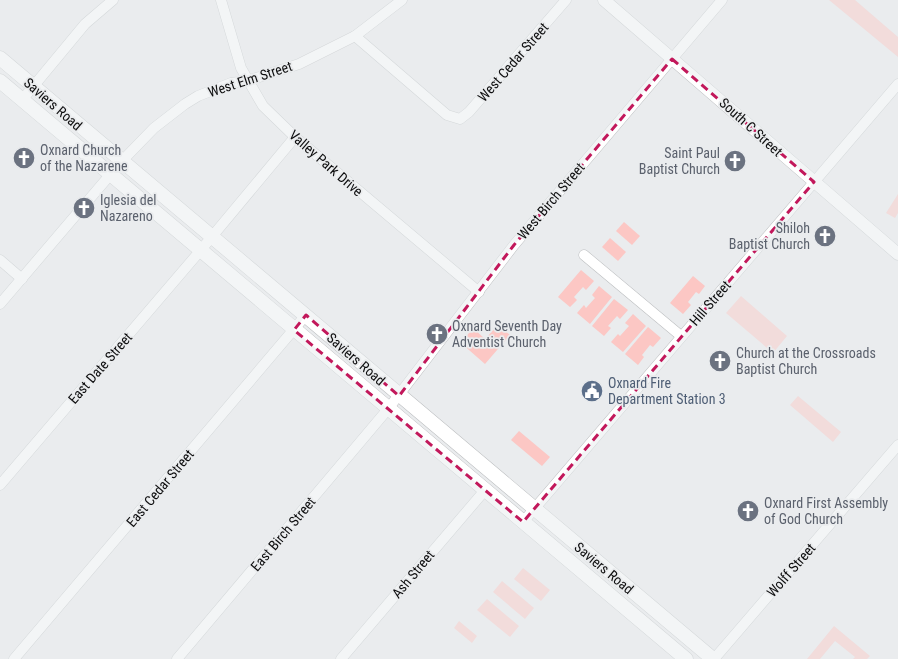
<svg xmlns="http://www.w3.org/2000/svg" width="898" height="659" viewBox="0 0 898 659" font-family="'Roboto Condensed',sans-serif">
<style>
.building{fill:#fcc7c4}
.lines{fill:none;stroke-linecap:round;stroke-linejoin:round}
.minor-casing{stroke:#bdbfc1;stroke-width:11}
.tertiary-casing{stroke:#bdbfc1;stroke-width:13}
.secondary-casing{stroke:#bdbfc1;stroke-width:15}
.minor{stroke:#fff;stroke-width:10}
.tertiary{stroke:#fff;stroke-width:12}
.secondary{stroke:#fff;stroke-width:14}
.marked{fill:none;stroke:#c2185b;stroke-width:3;stroke-dasharray:8 5;stroke-linejoin:round}
.labels{text-anchor:middle;stroke-width:3.5;stroke-linejoin:round;paint-order:stroke}
.street-label{font-size:14px;fill:#0d0d0e;stroke:#eaecee}
.worship-label{font-size:14px;fill:#5b616d;stroke:#eaecee;text-anchor:start}
.service-label{font-size:14px;fill:#4e5e75;stroke:#eaecee;text-anchor:start}
</style>
<rect width="100%" height="100%" fill="#eaecee"/>
<g class="building">
<path d="M829 0H855L898 37V57Z"/>
<path d="M898 194V213L895 218 886 213Z"/>
<path d="M624 222 640 236 632 245 616 231Z"/>
<path d="M610 238 626 252 618 261 602 247Z"/>
<path d="M581 270 594 281 586 290 583 287 574 297 577 300 570 307 558 297Z"/>
<path d="M693 276 705 286 699 294 696 292 688 302 691 305 683 314 670 303Z"/>
<path d="M599 286 612 297 590 324 577 313 584 305 586 308 595 298 592 295Z"/>
<path d="M741 296 787 336 773 353 726 313Z"/>
<path d="M614 299 628 310 620 319 617 316 608 326 611 328 604 336 592 326Z"/>
<path d="M633 314 646 326 623 352 611 342 618 334 620 336 629 326 625 323Z"/>
<path d="M498 325 510 335 485 364 461 343 473 328 485 339Z"/>
<path d="M648 327 661 338 653 347 650 345 642 355 644 357 638 365 625 354Z"/>
<path d="M798 396 841 432 833 442 790 405Z"/>
<path d="M519 431 550 457 542 466 511 440Z"/>
<path d="M523 568 550 590 541 601 514 579Z"/>
<path d="M502 581 534 608 525 619 493 592Z"/>
<path d="M487 599 519 626 510 637 477 610Z"/>
<path d="M459 621 477 636 472 643 454 628Z"/>
<path d="M834 626 870 656 867 659H853L855 657 835 641 820 659H807Z"/>
</g>
<g class="lines">
<g class="minor-casing">
<g id="minor">
<path d="M221 0 241 68 263 106 295 137 479 292"/>
<path d="M355 36 447 115 460 119 469 112 566 0"/>
<path d="M22 100 85 24 113 0"/>
<path d="M584 255 681 336"/>
<path d="M0 260 22 279"/>
<path d="M0 304 121 162 154 128 185 104 198 96 231 83 247 81 299 64 355 36 402 0"/>
<path d="M0 485 200 251 295 137"/>
<path d="M523 522 898 84"/>
<path d="M14 659 306 315"/>
<path d="M177 659 388 409 514 245 722 0"/>
<path d="M341 659 486 489"/>
<path d="M714 659 898 445"/>
</g>
</g>
<g class="tertiary-casing">
<path id="tertiary" d="M604 0 898 254"/>
</g>
<g class="secondary-casing">
<g id="secondary">
<path d="M0 58 713 659"/>
<path d="M0 81 686 659"/>
</g>
</g>
<use href="#minor" class="minor"/>
<use href="#tertiary" class="tertiary"/>
<use href="#secondary" class="secondary"/>
</g>
<path d="M0 0H898V659H0ZM672 59 814 182 523 522 294 330 306 315 399 396 514 245Z" fill="#eaecee" fill-opacity=".55" fill-rule="evenodd"/>
<path class="marked" d="M672 59 814 182 523 522 294 330 306 315 399 396 514 245Z"/>
<defs>
<g id="church-disc" transform="scale(1.15)"><circle r="9.5" fill="#6b7280" stroke="#eaecee"/><path d="M-1.2-6h2.4v3.5h3.3v2.4h-3.3V6h-2.4V-.1h-3.3v-2.4h3.3Z" fill="#fff"/></g>
<g id="civic-disc" transform="scale(1.15)"><circle r="9.5" fill="#5c6f8a" stroke="#eaecee"/><path d="M-.6-6.5H3V-4.5H.6V-3L4-1V1h2V6H-6V1h2V-1L-.6-3ZM-1.2 2.5V6h2.4V2.5Z" fill="#fff"/></g>
</defs>
<g fill-rule="evenodd">
<use href="#church-disc" x="24" y="158"/>
<use href="#church-disc" x="735" y="161"/>
<use href="#church-disc" x="84" y="208"/>
<use href="#church-disc" x="825" y="236"/>
<use href="#church-disc" x="437" y="334"/>
<use href="#church-disc" x="720" y="361"/>
<use href="#civic-disc" x="592" y="391"/>
<use href="#church-disc" x="748" y="511"/>
</g>
<g class="labels">
<g class="street-label">
<text transform="translate(513 62) rotate(-49)" y="5">West Cedar Street</text>
<text transform="translate(250 79) rotate(-18)" y="5">West Elm Street</text>
<text transform="translate(53 104) rotate(41)" y="5">Saviers Road</text>
<text transform="translate(751 127) rotate(42)" y="5">South C Street</text>
<text transform="translate(326 163) rotate(41)" y="5">Valley Park Drive</text>
<text transform="translate(551 201) rotate(-50)" y="5">West Birch Street</text>
<text transform="translate(710 303) rotate(-49)" y="5">Hill Street</text>
<text transform="translate(356 359) rotate(41)" y="5">Saviers Road</text>
<text transform="translate(100 368) rotate(-49)" y="5">East Date Street</text>
<text transform="translate(160 488) rotate(-50)" y="5">East Cedar Street</text>
<text transform="translate(283 534) rotate(-50)" y="5">East Birch Street</text>
<text transform="translate(604 568) rotate(40)" y="5">Saviers Road</text>
<text transform="translate(791 570) rotate(-49)" y="5">Wolff Street</text>
<text transform="translate(413 574) rotate(-50)" y="5">Ash Street</text>
</g>
<g class="worship-label">
<text x="40" y="155">Oxnard Church<tspan x="40" dy="16">of the Nazarene</tspan></text>
<text x="720" y="158" text-anchor="end">Saint Paul<tspan x="720" dy="16">Baptist Church</tspan></text>
<text x="100" y="205">Iglesia del<tspan x="100" dy="16">Nazareno</tspan></text>
<text x="810" y="233" text-anchor="end">Shiloh<tspan x="810" dy="16">Baptist Church</tspan></text>
<text x="452" y="331">Oxnard Seventh Day<tspan x="452" dy="16">Adventist Church</tspan></text>
<text x="736" y="358">Church at the Crossroads<tspan x="736" dy="16">Baptist Church</tspan></text>
<text x="764" y="508">Oxnard First Assembly<tspan x="764" dy="16">of God Church</tspan></text>
</g>
<g class="service-label">
<text x="608" y="388">Oxnard Fire<tspan x="608" dy="16">Department Station 3</tspan></text>
</g>
</g>
</svg>
